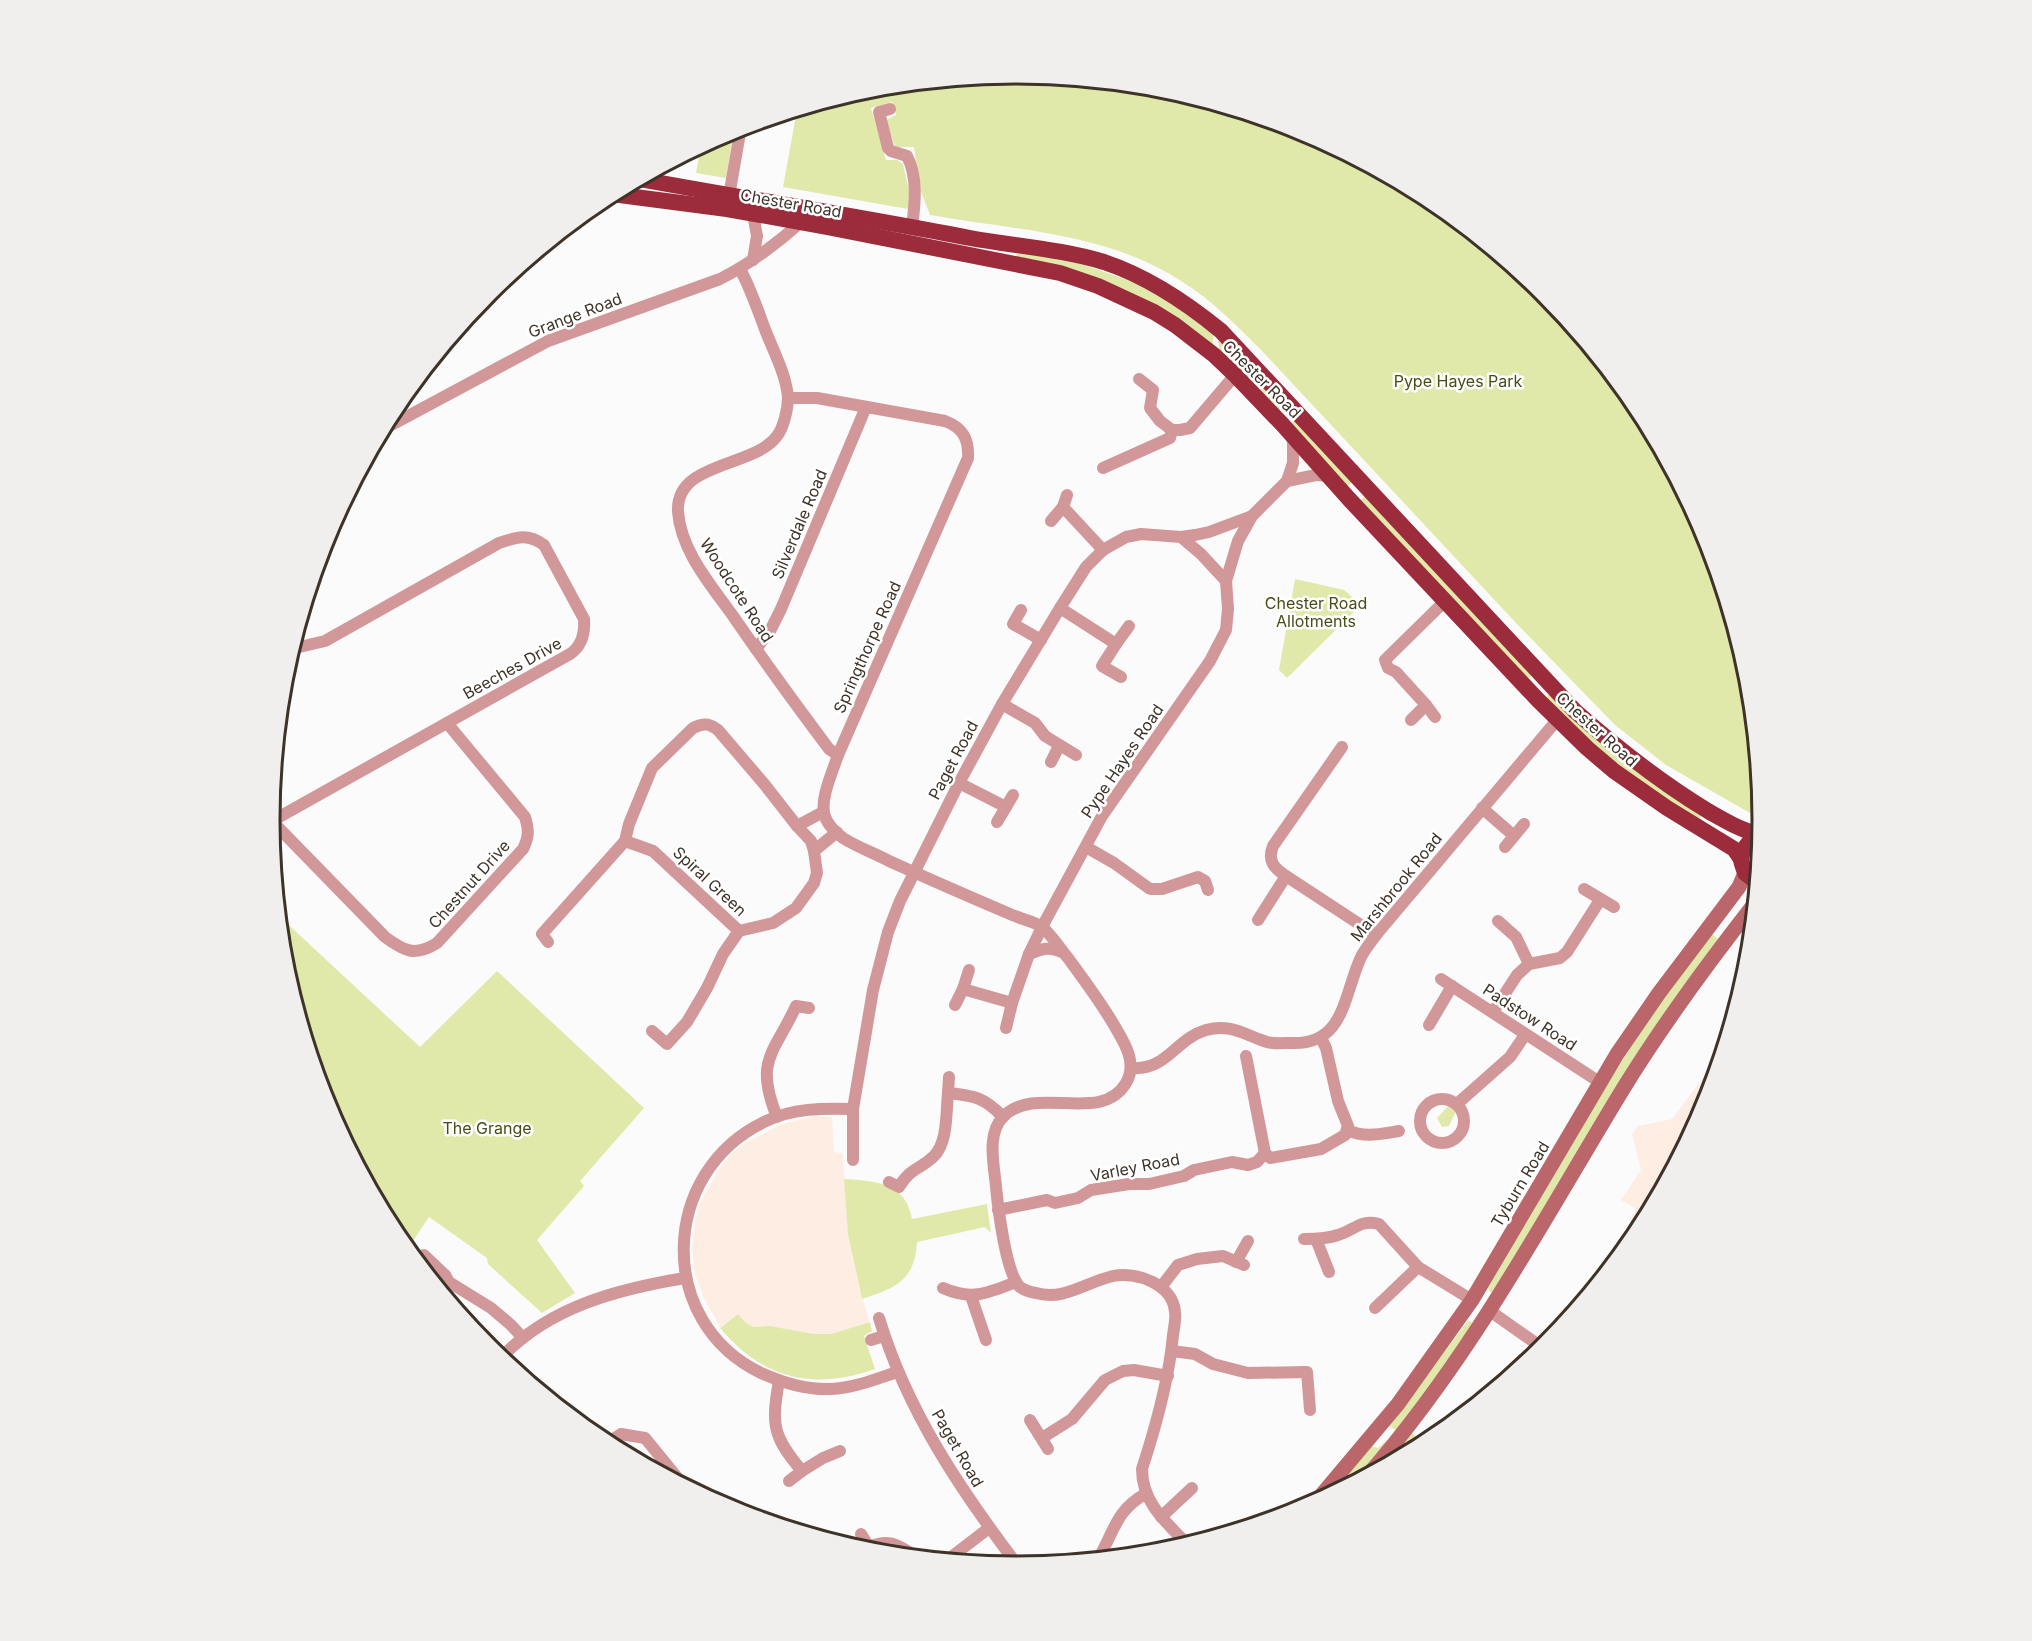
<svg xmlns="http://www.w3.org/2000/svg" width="2032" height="1641" viewBox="0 0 2032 1641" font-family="Inter,sans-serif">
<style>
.education{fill:#feede2}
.green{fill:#e1e9aa}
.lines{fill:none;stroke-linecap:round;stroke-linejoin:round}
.minor{stroke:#d29899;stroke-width:12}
.secondary{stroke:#ba666b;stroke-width:15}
.trunk{stroke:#9c2b3c;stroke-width:16}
.labels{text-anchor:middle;stroke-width:5;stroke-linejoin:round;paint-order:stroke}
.street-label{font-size:16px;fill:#3e3329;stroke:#fff}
.park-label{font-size:16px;fill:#484d16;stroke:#fff}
.rim{fill:none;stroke:#3e3329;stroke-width:3}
</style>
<rect width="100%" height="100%" fill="#fbfbfb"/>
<g class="education">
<path d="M1722 1053 1706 1107 1641 1228 1630 1219 1636 1209 1621 1200 1641 1170 1632 1134 1638 1126 1672 1119Z"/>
<path d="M816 1116 832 1117 834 1152 841 1153 843 1155 848 1235 860 1292 870 1322 831 1334H814L770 1326 754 1327 746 1323 738 1314 720 1327 703 1296 695 1274 692 1249 695 1221 701 1201 721 1166 732 1153 745 1143 782 1124Z"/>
</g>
<g class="green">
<path d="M1016 74 1162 88 1302 130 1431 200 1544 293 1637 406 1706 535 1749 675 1762 815 1750 813 1666 765 1615 725 1516 623 1264 353C1238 327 1212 300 1181 281 1108 233 1014 230 930 215L920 189 914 147H896L894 144 886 120 896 115 892 102 871 108 886 160H897L903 164 910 196 908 209 783 187 797 110 871 88Z"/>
<path d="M734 129 726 178 696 173 701 146Z"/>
<path d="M1017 250 1067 259 1139 284 1164 297 1213 334V346L1167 312 1016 259Z"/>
<path d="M1221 339 1284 406 1278 411 1220 353 1218 341Z"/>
<path d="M1296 419 1352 483 1347 486 1289 425Z"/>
<path d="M1367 494 1534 674 1526 680 1359 502Z"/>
<path d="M1295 579 1344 590 1361 605 1287 678 1279 670Z"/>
<path d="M1550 693 1702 814 1698 821 1629 776 1545 699Z"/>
<path d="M278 915 420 1047 497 971 644 1108 580 1181 584 1186 537 1240 575 1293 542 1313 488 1264 487 1258 429 1217 407 1250 395 1235 326 1106 283 966Z"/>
<path d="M1712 934 1718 939 1495 1294 1490 1292 1488 1288 1611 1078 1650 1017Z"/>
<path d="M1448 1106H1452L1456 1111 1449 1126 1442 1127 1437 1118Z"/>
<path d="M844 1179C875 1181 906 1182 912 1219L987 1204 991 1233 985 1227 917 1242C915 1280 896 1288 862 1299L848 1235Z"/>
<path d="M738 1314 746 1323 754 1327 770 1326 814 1334H831L870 1322 872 1331 864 1336 875 1369C813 1391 763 1379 720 1328Z"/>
<path d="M1470 1321 1474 1324 1399 1432 1389 1426 1467 1322Z"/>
<path d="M1412 1433 1426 1444 1386 1466Z"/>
<path d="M1385 1442 1389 1445 1357 1481 1328 1497 1371 1446 1378 1448Z"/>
</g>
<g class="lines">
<g class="minor">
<path d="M890 109 879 112 888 148 891 151 907 156C918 177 915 204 912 227"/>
<path d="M728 202 741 127"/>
<path d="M753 214 757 236 753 260"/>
<path d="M740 269C751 289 758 311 766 332 774 352 786 375 788 397 788 408 784 427 777 436 754 468 675 461 678 512 681 551 711 585 733 616 764 661 796 705 829 749L838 755"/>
<path d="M1139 379 1153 390 1150 408 1160 421 1172 430"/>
<path d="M788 398H817L945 421C963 428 969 439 968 458L838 755C833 771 819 800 825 816 827 824 836 833 843 838 857 847 874 853 889 861 929 879 970 897 1010 914 1020 919 1034 921 1042 927 1052 935 1060 949 1068 958 1084 980 1100 1001 1114 1025 1124 1042 1138 1063 1126 1083 1101 1125 1037 1084 1004 1116 986 1133 994 1164 996 1187 998 1208 1006 1274 1020 1287 1025 1291 1030 1292 1036 1293 1064 1301 1086 1282 1113 1276 1136 1271 1173 1284 1175 1312 1176 1319 1174 1328 1173 1335 1169 1380 1156 1426 1142 1469 1142 1503 1166 1522 1188 1545"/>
<path d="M382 430 548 341 720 279C750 264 775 245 800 223"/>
<path d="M1103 468 1170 438 1172 430H1180L1190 428 1235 375"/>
<path d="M1287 481 1316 475 1328 476"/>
<path d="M1063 507 1067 495"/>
<path d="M1051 521 1063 507 1103 550"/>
<path d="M1181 537 1201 554 1226 581"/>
<path d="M1060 608 1116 644 1129 626"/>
<path d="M1021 610 1013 624 1041 640"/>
<path d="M1116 644 1102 666 1121 677"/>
<path d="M756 649 770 631 781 609 866 407"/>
<path d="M1002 704 1035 723 1045 736 1076 755"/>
<path d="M1426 705 1435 717"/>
<path d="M1411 720 1426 705 1396 672 1388 668 1385 660 1445 601"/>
<path d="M1342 747 1273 846C1267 861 1274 868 1286 876L1376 935"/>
<path d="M1051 762 1059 746"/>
<path d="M959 783 1006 807 1013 795"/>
<path d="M1482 808 1513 835"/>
<path d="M269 818 385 937C404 951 415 957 437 943L523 849C529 837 529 830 525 817L447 723"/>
<path d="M272 821 570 654C582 646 585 633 584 619L544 545C528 533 517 537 499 543L325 641 291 649"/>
<path d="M997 822 1006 807"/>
<path d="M797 826 811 841 814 851"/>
<path d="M625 841 653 851 739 931"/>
<path d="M1086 847 1114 863 1150 889H1162L1198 877 1205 881 1208 890"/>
<path d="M1505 847 1524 824"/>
<path d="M1584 889 1614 907"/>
<path d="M1258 920 1286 876"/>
<path d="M548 942 542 934 625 841 629 824 652 768 693 728C703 723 709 723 718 730L765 785 797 826 823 812"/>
<path d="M1029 954C1042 949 1049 946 1062 952"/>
<path d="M1529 964 1560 958 1567 952 1600 900"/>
<path d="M1441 979 1601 1083"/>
<path d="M963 989 969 970"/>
<path d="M955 1005 963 989 1012 1003"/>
<path d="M1493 1012 1517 975 1529 964 1516 937 1498 921"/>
<path d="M1429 1025 1452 986"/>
<path d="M1006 1028 1012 1003 1029 954 1042 927 1102 816 1210 661 1226 630 1228 609 1226 581 1238 541 1252 516 1287 481 1293 463V435"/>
<path d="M652 1031 667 1044 687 1022 707 988 723 954 739 931 773 923 796 908 814 883 817 873 814 851 837 832"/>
<path d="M1246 1056 1265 1153"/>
<path d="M1131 1068C1167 1071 1175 1039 1206 1030 1231 1023 1245 1035 1267 1042 1274 1044 1283 1043 1290 1043 1345 1046 1343 996 1361 957 1365 949 1371 942 1376 935L1557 720"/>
<path d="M948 1093 949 1077"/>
<circle cx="1442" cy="1121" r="22"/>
<path d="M1457 1104 1510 1057 1525 1035"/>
<path d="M853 1109C823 1108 792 1108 764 1122 660 1172 655 1322 761 1373 784 1383 806 1390 831 1389 854 1388 876 1379 897 1372"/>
<path d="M777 1117C754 1060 774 1054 796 1006L809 1008"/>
<path d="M1347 1130C1365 1138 1380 1134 1399 1131"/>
<path d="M1265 1153 1270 1158 1321 1149 1345 1135 1348 1126 1338 1101 1326 1048 1321 1038"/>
<path d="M853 1160V1109L873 990 888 932 900 901 959 783 1002 704 1060 608 1086 567 1103 550 1126 537 1141 534 1181 537 1195 535 1209 532 1252 516"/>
<path d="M889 1182 899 1187C911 1167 920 1170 934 1156 948 1142 946 1112 948 1093 974 1096 984 1097 1003 1117"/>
<path d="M998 1210 1047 1200 1055 1203 1078 1198 1091 1190 1129 1184H1149L1184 1176 1194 1170 1232 1162 1248 1165 1257 1162 1265 1153"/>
<path d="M1304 1239C1315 1239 1327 1239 1338 1235 1355 1230 1360 1219 1379 1224L1418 1267 1472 1300"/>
<path d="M1316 1239 1329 1272"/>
<path d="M424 1255 445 1275 449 1282 491 1308 511 1325 523 1338"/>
<path d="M1236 1262 1248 1241"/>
<path d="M436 1285 445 1275"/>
<path d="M1161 1287 1178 1265 1197 1259 1223 1256 1244 1265"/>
<path d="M943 1288C972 1301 988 1293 1016 1282"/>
<path d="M971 1296 986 1340"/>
<path d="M1375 1308 1418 1267"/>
<path d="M1490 1311 1544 1349"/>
<path d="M879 1318C907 1411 961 1491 1019 1567"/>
<path d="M871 1340 884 1336"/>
<path d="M1172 1351 1195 1354 1213 1364 1248 1373 1307 1372 1310 1410"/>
<path d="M500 1359C548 1307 618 1289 685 1278"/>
<path d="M779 1381C771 1425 773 1437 802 1471L823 1458 840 1451"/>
<path d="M1030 1420 1048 1449"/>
<path d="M1042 1438 1072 1419 1105 1380 1123 1371 1134 1370 1168 1376"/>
<path d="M605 1444 621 1434 645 1438 685 1487"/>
<path d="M789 1481 802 1471"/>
<path d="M1161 1517 1192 1488"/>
<path d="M861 1534 869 1547C891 1537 900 1547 919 1558"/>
<path d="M1098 1559C1114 1533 1115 1511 1145 1494"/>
<path d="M944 1560 950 1558 989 1528"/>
</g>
<g class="secondary">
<path d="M1368 1475C1471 1357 1542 1222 1623 1089 1663 1024 1708 963 1755 903"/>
<path d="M1313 1505 1398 1404 1472 1300 1617 1054 1659 993 1739 887 1745 873"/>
</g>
<g class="trunk">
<path d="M639 179C749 199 860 217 970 238 1015 246 1060 249 1104 262 1146 276 1187 303 1221 331L1575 711C1617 748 1660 782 1708 811 1724 820 1740 830 1758 834"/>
<path d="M612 194 727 209 828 227 1060 273 1098 286 1154 312 1175 325 1214 355 1235 375 1282 424 1349 499 1538 700 1587 748 1614 771 1667 808 1734 849 1741 859"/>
<path d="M1757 882 1745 873C1744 869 1741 863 1741 859 1742 848 1753 836 1762 833"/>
</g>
</g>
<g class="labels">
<g class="street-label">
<text transform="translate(791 203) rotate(10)" y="6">Chester Road</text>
<text transform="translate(575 315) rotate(-21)" y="6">Grange Road</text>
<text transform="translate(1262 379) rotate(45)" y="6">Chester Road</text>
<text transform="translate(799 524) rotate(-67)" y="6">Silverdale Road</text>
<text transform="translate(737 590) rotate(57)" y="6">Woodcote Road</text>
<text transform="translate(867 647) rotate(-66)" y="6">Springthorpe Road</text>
<text transform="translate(512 668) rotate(-29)" y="6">Beeches Drive</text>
<text transform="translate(1597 729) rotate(42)" y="6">Chester Road</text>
<text transform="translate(953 760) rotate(-62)" y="6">Paget Road</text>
<text transform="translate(1122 761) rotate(-56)" y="6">Pype Hayes Road</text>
<text transform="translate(710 881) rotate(43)" y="6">Spiral Green</text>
<text transform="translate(469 884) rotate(-48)" y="6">Chestnut Drive</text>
<text transform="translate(1396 887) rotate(-51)" y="6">Marshbrook Road</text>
<text transform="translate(1530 1017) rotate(33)" y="6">Padstow Road</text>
<text transform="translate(1135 1167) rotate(-11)" y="6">Varley Road</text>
<text transform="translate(1520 1184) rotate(-59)" y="6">Tyburn Road</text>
<text transform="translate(958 1448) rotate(60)" y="6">Paget Road</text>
</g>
<g class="park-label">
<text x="1458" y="387">Pype Hayes Park</text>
<text x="1316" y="609">Chester Road<tspan x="1316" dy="18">Allotments</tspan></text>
<text x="487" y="1134">The Grange</text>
</g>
</g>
<path d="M0 0H2032V1641H0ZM280 820a736 736 0 1 1 1472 0a736 736 0 1 1-1472 0Z" fill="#f0efee" fill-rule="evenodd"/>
<path class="rim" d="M280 820a736 736 0 1 1 1472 0a736 736 0 1 1-1472 0Z"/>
</svg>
